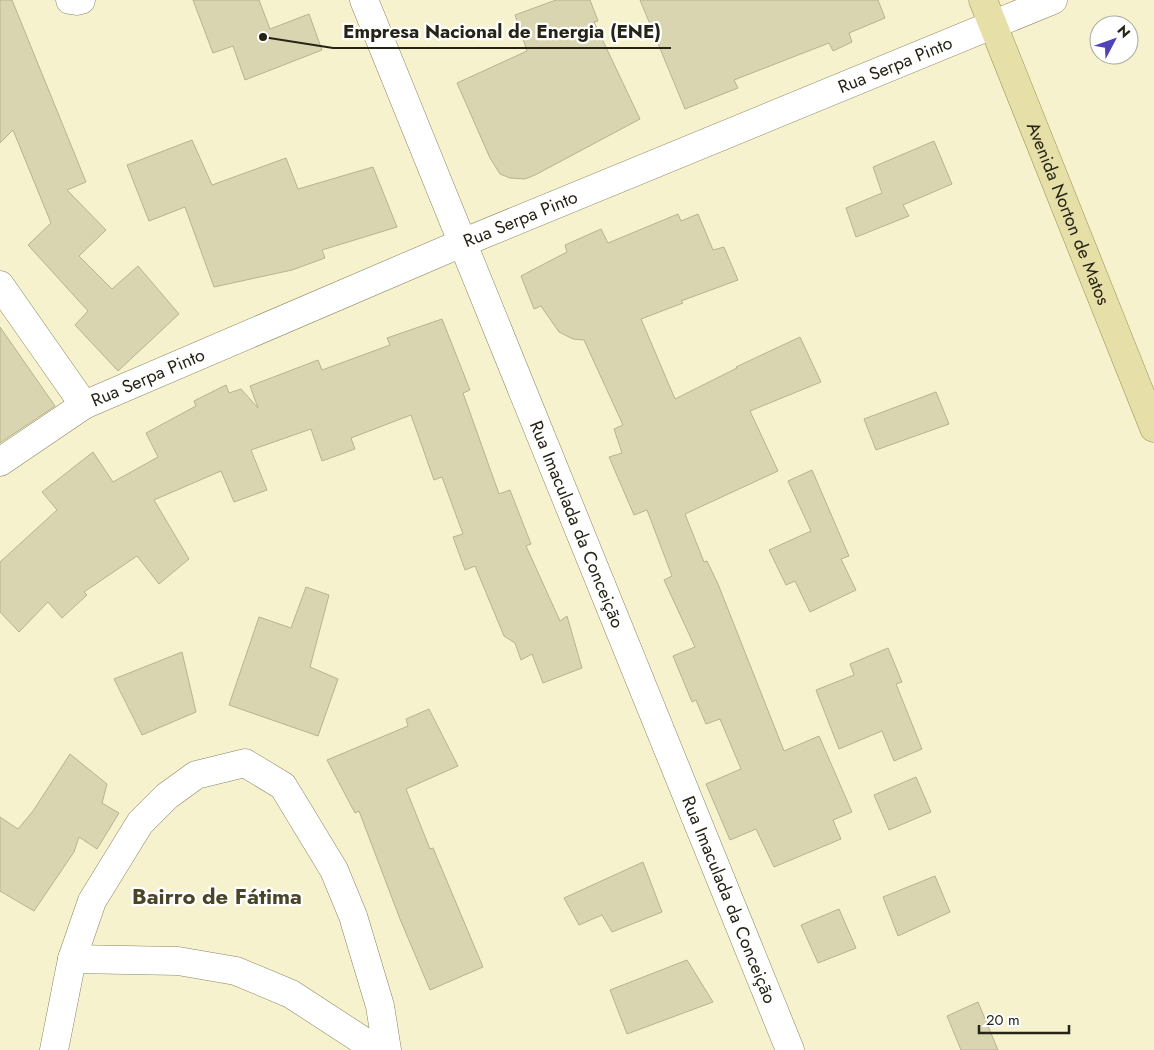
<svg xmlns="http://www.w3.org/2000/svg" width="1154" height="1050" viewBox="0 0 1154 1050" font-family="Jost,sans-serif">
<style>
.building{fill:#dad5b1;stroke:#b7b390}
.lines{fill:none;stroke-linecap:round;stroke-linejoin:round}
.minor-casing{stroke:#898563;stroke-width:29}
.major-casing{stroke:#988f4f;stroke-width:29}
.minor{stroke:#fff;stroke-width:28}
.major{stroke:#e6dfa8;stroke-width:28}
.labels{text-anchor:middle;stroke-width:4.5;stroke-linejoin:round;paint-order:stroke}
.street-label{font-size:18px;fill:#262416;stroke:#fff}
.district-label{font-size:22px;font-weight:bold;fill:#494526;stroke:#fff}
.leader{fill:none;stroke:#262416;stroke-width:2}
.callout-dot{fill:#262416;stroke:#fff;stroke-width:2}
.callout-label{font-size:19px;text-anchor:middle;font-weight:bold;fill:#262416;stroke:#fff;stroke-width:4.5;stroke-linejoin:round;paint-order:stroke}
</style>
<rect width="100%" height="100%" fill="#f6f2cd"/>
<g class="building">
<path d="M0 0H12L86 182 67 190 106 230 79 256 112 289 138 266 179 314 118 371 75 325 88 311 28 245 51 223 13 130 0 143Z"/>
<path d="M193 0H259L270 29 309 14 322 50 245 80 233 46 213 53Z"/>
<path d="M556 0H590L598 21 594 22 640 119 535 175 525 179 510 178 500 174 490 158 457 83 527 51 515 15Z"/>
<path d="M640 0H878L885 18 849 33 852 42 833 51 829 43 734 80 738 88 685 109Z"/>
<path d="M192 140 212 185 286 158 298 189 373 167 397 227 322 250 325 258 292 270 214 287 185 207 149 221 127 165Z"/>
<path d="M934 141 952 184 903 205 909 216 856 237 846 208 882 193 873 167Z"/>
<path d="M678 214 681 221 698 214 713 250 724 247 738 280 681 301 683 303 641 319 675 399 737 368 736 367 800 337 821 382 750 411 778 471 685 514 704 562 707 561 718 584 784 751 819 736 852 812 833 820 841 839 774 867 756 829 730 840 706 784 741 769 720 719 706 724 696 700 692 702 673 656 695 647 664 580 672 576 647 510 634 515 609 457 622 453 614 429 623 425 584 340 573 339 559 332 541 306 534 309 521 276 567 252 565 245 601 229 608 243Z"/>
<path d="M442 319 470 390 463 393 499 494 510 490 531 544 526 546 560 621 567 616 582 668 543 683 532 654 521 660 515 643 504 636 475 566 465 570 453 537 463 534 442 477 434 480 411 415 351 438 355 449 322 461 311 429 251 450 267 490 234 502 221 471 154 500 189 559 159 584 137 556 84 592 87 595 62 618 48 602 19 632 0 612V562L57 510 42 492 93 452 113 482 158 457 146 433 196 406 194 401 226 385 229 393 241 389 258 408 250 386 318 360 322 370 390 345 387 338Z"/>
<path d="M0 327 55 406 0 443Z"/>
<path d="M936 392 949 424 876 450 864 419Z"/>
<path d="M812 470 849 556 841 559 856 590 810 612 795 581 786 585 769 550 811 531 788 481Z"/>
<path d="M306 587 329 595 310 667 338 679 318 736 229 705 259 617 291 628Z"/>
<path d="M888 648 902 682 896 684 922 749 894 761 882 731 839 749 816 690 854 675 850 664Z"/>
<path d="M182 652 196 712 142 735 114 679Z"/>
<path d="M429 709 458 766 406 789 430 849 433 848 483 967 430 990 400 919 359 811 355 813 327 760 408 726 406 719Z"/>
<path d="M70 754 107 784 102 803 119 813 97 849 79 837 74 852 34 911 0 891V817L18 829 33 811Z"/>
<path d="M916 777 931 812 889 830 874 795Z"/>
<path d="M643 862 662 912 612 932 602 915 579 925 564 898Z"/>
<path d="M935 876 950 912 898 936 883 897Z"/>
<path d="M839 909 856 948 818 963 801 925Z"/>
<path d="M687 960 713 1002 627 1034 610 990Z"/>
<path d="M978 1002 998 1050H961L947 1016Z"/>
</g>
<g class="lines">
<g class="minor-casing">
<g id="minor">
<path d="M70 0 77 1 81 0"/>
<path id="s1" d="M364 0 790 1050"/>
<path d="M0 285 84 405"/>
<path id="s2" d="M0 462 84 405 462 243 1053 0"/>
<path d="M72 959 178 961 236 971 291 994 377 1050"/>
<path d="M54 1050 72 959 92 901 140 823 167 796 196 775 245 763 283 786 334 870 353 916 380 1006 387 1050"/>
</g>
</g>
<g class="major-casing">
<g id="major">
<path id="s3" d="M983 0 1154 428"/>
</g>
</g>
<use href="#minor" class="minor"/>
<use href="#major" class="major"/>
</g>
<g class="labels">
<g class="street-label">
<text dy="6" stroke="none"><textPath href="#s2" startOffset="981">Rua Serpa Pinto</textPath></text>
<text dy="6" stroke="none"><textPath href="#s3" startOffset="230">Avenida Norton de Matos</textPath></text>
<text dy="6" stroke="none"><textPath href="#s2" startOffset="576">Rua Serpa Pinto</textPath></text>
<text dy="6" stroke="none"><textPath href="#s2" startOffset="171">Rua Serpa Pinto</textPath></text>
<text dy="6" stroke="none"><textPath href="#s1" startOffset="566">Rua Imaculada da Conceição</textPath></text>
<text dy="6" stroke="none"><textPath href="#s1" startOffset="971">Rua Imaculada da Conceição</textPath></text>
</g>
<g class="district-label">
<text x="217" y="904">Bairro de Fátima</text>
</g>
</g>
<path class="leader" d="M263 37L333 48H671"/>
<circle class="callout-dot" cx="263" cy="37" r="5"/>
<g class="callout-label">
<text x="502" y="38">Empresa Nacional de Energia (ENE)</text>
</g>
<g transform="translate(1114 40) rotate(49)"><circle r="24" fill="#ffffff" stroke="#a8a7a2"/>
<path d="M0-4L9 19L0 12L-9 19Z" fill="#4f43ba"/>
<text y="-8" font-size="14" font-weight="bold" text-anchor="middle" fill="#262416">N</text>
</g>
<path d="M979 1025v8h90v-8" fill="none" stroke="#262416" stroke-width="2.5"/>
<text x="986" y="1025" font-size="15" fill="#262416" stroke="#ffffff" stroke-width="4" paint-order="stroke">20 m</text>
</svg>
